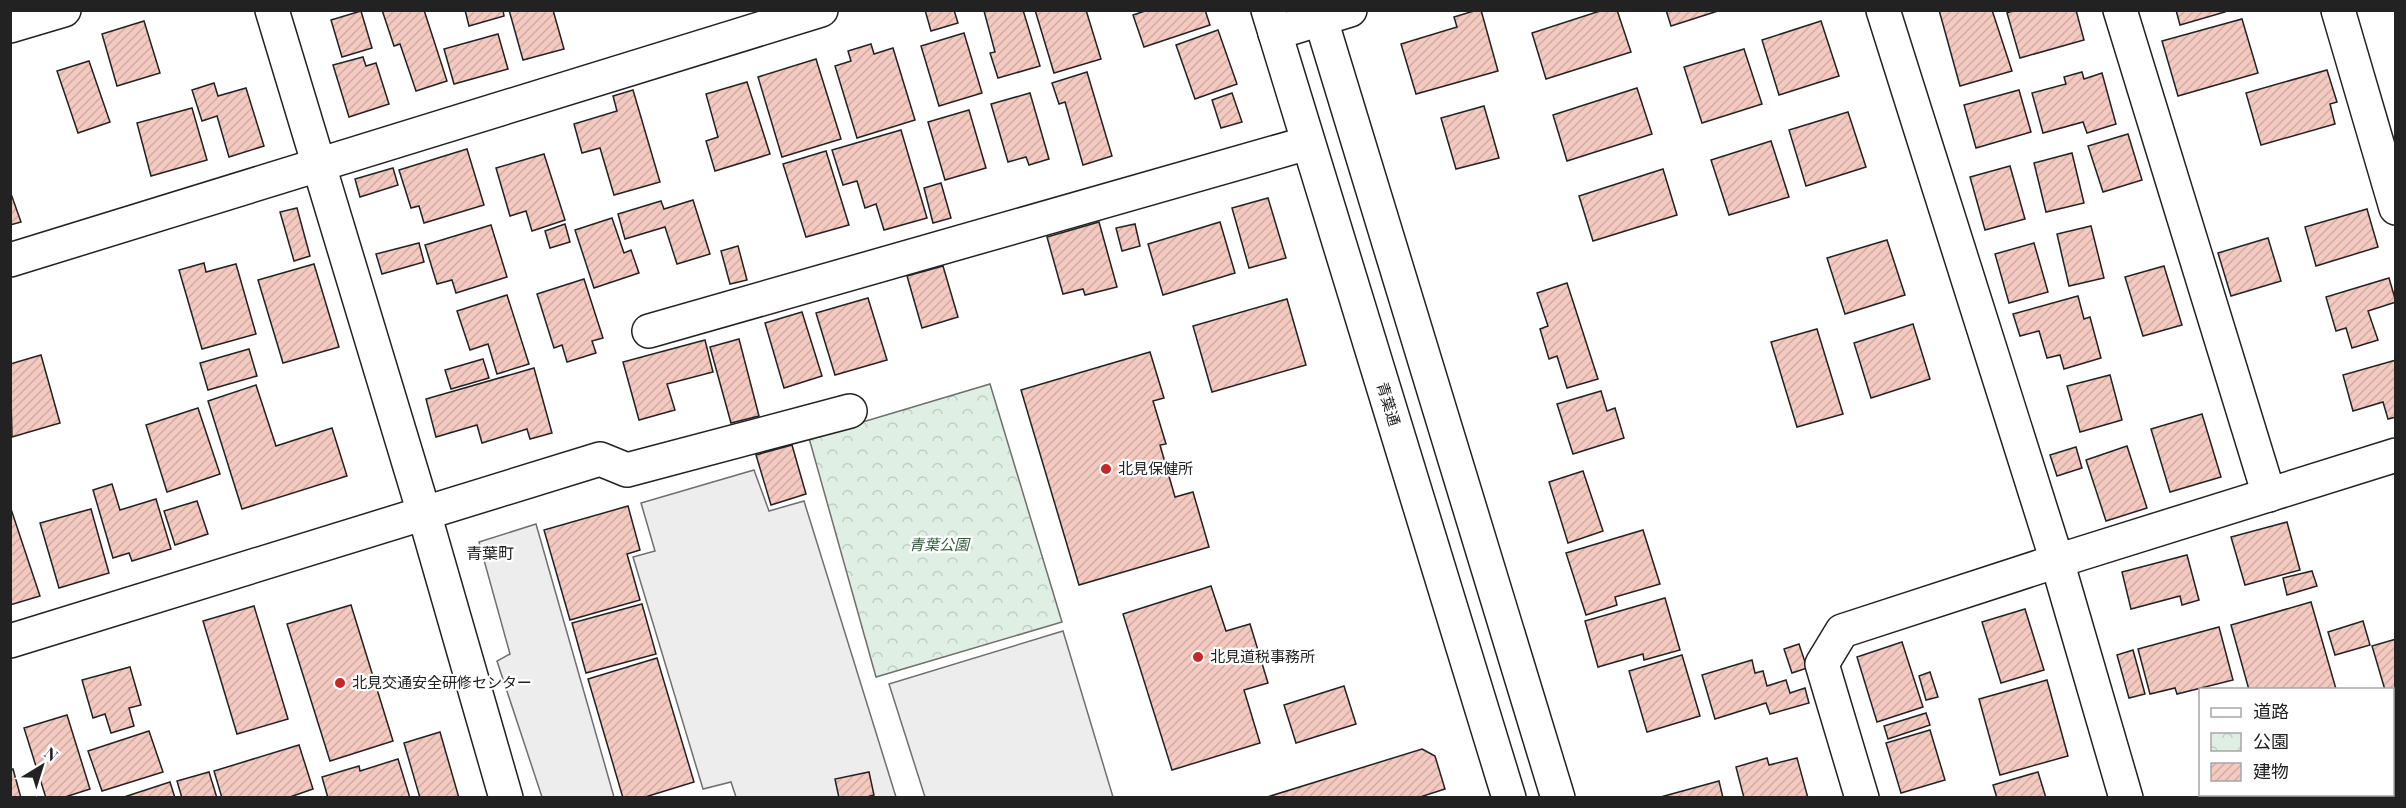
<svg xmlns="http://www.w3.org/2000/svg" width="2406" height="808" viewBox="0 0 2406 808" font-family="'Playfair Display','Noto Sans JP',serif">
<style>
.park{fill:url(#park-crowns);stroke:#6f6f6f;stroke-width:1.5}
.parking{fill:#ededed;stroke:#6f6f6f;stroke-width:1.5}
.building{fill:url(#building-hatch);stroke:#222;stroke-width:1.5}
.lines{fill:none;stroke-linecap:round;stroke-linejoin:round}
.street-casing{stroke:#222;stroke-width:36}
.secondary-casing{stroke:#222;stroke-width:36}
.street{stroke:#fff;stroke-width:33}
.secondary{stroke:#fff;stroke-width:33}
.poi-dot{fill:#c62828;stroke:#fff;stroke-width:2}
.labels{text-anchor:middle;stroke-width:4.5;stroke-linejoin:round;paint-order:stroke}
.street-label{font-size:15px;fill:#222;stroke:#fff}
.poi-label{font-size:15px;fill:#222;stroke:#fff;text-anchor:start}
.park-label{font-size:15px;font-style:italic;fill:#2f5e38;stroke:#fff}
.neighbourhood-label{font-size:16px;fill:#222;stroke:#fff}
</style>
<defs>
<pattern id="park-crowns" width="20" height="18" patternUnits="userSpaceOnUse" patternTransform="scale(1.5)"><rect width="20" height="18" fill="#e0efe3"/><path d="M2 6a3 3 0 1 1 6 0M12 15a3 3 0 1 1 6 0" fill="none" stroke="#c0cdc2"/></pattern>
<pattern id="building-hatch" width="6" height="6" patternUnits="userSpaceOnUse" patternTransform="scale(1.5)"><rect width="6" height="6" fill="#f3c9c0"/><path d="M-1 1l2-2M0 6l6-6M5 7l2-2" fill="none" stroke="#d0aca5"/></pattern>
</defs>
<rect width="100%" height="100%" fill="#fff"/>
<path class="park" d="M990 384 1062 622 876 677 809 438Z"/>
<g class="parking">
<path d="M754 470 769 511 804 501 896 797H736L731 782 703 789 633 557 655 551 641 503Z"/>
<path d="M536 524 614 797H542L497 661 510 654 479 542Z"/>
<path d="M1063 631 1113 797H925L889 684Z"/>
</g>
<g class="building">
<path d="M382 10H424L447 81 416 91 400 44 394 46Z"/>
<path d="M465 10H503L504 16 469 26Z"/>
<path d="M509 10H553L564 49 523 60Z"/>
<path d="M925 10H954L958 23 931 31Z"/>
<path d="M987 10H1023L1040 66 998 78 990 53 995 52 984 11Z"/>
<path d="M1035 10H1086L1101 59 1054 73Z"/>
<path d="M1205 10 1210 25 1144 47 1133 15 1148 10Z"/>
<path d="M1477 10H1481L1498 71 1416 94 1401 44 1457 27 1454 17Z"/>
<path d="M1603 10H1617L1631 52 1546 79 1532 33Z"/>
<path d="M1666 10H1721L1671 26Z"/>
<path d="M1939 10H1992L2012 71 1960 86Z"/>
<path d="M2015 10H2076L2084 40 2020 58 2007 13Z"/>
<path d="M2176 10H2225V12L2180 25Z"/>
<path d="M361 11 372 48 342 57 331 20Z"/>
<path d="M2242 19 2258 73 2178 96 2162 41Z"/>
<path d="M144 21 160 73 117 86 102 34Z"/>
<path d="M1821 21 1839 76 1779 95 1762 40Z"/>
<path d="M1218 30 1237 84 1195 99 1176 45Z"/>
<path d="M964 33 982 93 939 106 921 46Z"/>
<path d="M498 34 508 69 454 84 444 49Z"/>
<path d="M871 44 874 54 893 48 915 120 857 138 835 66 851 61 848 51Z"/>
<path d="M1744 49 1762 104 1702 123 1684 67Z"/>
<path d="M363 57 366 66 376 63 389 104 349 117 333 65Z"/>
<path d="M816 59 841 139 782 157 758 77Z"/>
<path d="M89 61 110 122 78 133 57 71Z"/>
<path d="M2327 70 2337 102 2330 104 2335 124 2261 145 2246 93Z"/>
<path d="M1087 72 1112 156 1083 165 1065 102 1059 104 1052 83Z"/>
<path d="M2082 72 2084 79 2102 73 2116 124 2087 133 2083 122 2043 133 2032 93 2066 84 2064 77Z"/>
<path d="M747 82 770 154 715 171 706 141 718 137 706 94Z"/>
<path d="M214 83 218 96 246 88 264 146 229 157 217 116 202 121 192 90Z"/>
<path d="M1637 88 1652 134 1567 161 1553 115Z"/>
<path d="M633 90 660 182 614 195 600 148 582 153 574 124 617 111 613 96Z"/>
<path d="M2019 90 2031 132 1976 148 1964 105Z"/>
<path d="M1030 93 1049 159 1029 165 1026 157 1008 162 991 104Z"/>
<path d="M1232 93 1242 122 1221 128 1212 100Z"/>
<path d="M1484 106 1499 158 1456 169 1441 118Z"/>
<path d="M192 108 207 160 151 176 137 123Z"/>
<path d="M969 110 986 168 945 180 928 122Z"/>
<path d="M1848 112 1866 167 1806 186 1789 130Z"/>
<path d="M901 130 927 218 884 230 876 204 865 208 857 181 843 185 832 150Z"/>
<path d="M2128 134 2142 180 2103 192 2088 146Z"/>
<path d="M1771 141 1789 197 1729 215 1711 160Z"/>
<path d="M467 149 484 205 424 223 419 206 411 208 399 170Z"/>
<path d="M826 151 849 225 806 237 783 164Z"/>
<path d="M2072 153 2084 203 2046 212 2034 163Z"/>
<path d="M544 154 565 220 532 231 526 211 510 216 496 168Z"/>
<path d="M2010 166 2025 219 1985 230 1970 177Z"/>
<path d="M393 168 398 185 360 197 355 179Z"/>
<path d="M1663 169 1677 215 1593 241 1579 196Z"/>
<path d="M941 183 951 218 933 223 924 188Z"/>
<path d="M10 191 21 222 10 225Z"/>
<path d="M1268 198 1286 258 1249 268 1232 208Z"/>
<path d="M693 200 710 254 677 264 665 227 625 239 618 214 661 201 664 209Z"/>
<path d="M297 208 310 256 294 261 280 212Z"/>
<path d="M2367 209 2378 247 2316 266 2305 227Z"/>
<path d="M612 218 624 253 631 250 639 273 594 288 575 230Z"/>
<path d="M1099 222 1117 287 1085 295 1083 289 1063 294 1047 237Z"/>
<path d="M1220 222 1235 273 1163 295 1148 244Z"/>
<path d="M565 224 570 242 550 248 545 231Z"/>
<path d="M1135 224 1140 246 1122 251 1116 228Z"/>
<path d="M491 225 507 277 456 293 452 280 437 284 425 245Z"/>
<path d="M2091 226 2104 278 2069 286 2057 234Z"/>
<path d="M2268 238 2281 281 2231 296 2218 253Z"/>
<path d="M1887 240 1905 295 1845 314 1827 258Z"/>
<path d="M419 243 424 262 382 274 376 254Z"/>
<path d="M2034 243 2048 292 2009 303 1995 254Z"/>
<path d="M738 246 747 280 730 284 721 251Z"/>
<path d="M204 263 206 272 236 264 256 334 202 349 179 270Z"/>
<path d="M314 264 339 347 283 363 258 280Z"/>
<path d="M943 266 958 317 922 328 907 276Z"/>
<path d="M2164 266 2182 325 2143 336 2125 277Z"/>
<path d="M2389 278 2396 302 2368 311 2378 340 2352 348 2346 328 2336 331 2326 297Z"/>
<path d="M584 279 603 338 592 341 596 353 567 362 562 345 554 348 537 294Z"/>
<path d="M1567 283 1598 379 1567 388 1557 356 1549 359 1540 329 1548 326 1537 293Z"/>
<path d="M507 295 529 364 497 374 488 344 470 350 457 311Z"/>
<path d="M2078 296 2084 319 2090 317 2101 358 2064 369 2060 355 2047 358 2039 331 2020 336 2013 314Z"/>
<path d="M868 298 887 360 835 375 816 313Z"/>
<path d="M1287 299 1306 365 1212 392 1193 326Z"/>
<path d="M802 312 822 376 784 388 765 323Z"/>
<path d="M1913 324 1930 379 1871 398 1854 343Z"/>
<path d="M1817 329 1843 414 1797 427 1771 342Z"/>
<path d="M739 339 759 416 731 423 710 347Z"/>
<path d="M705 340 713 372 667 384 675 410 639 420 623 362Z"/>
<path d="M249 349 257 376 208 390 200 363Z"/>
<path d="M1150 352 1164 398 1153 401 1166 444 1160 445 1175 497 1193 492 1209 547 1079 585 1021 390Z"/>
<path d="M41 355 60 423 12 437 10 364Z"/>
<path d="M483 359 489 378 451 389 445 370Z"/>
<path d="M2396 360V417L2388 419 2383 402 2353 411 2343 375Z"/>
<path d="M534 368 552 433 530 439 527 429 482 443 477 425 436 437 426 399Z"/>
<path d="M2110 375 2122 420 2080 432 2067 386Z"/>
<path d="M256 385 276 446 332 428 347 476 242 509 208 401Z"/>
<path d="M1601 391 1607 411 1615 408 1624 438 1573 454 1557 404Z"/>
<path d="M198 408 220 474 167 492 146 425Z"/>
<path d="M2202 414 2221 477 2170 492 2151 429Z"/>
<path d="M792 445 806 494 771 505 756 455Z"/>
<path d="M2127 446 2147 508 2106 521 2086 460Z"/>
<path d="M2076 447 2082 468 2057 476 2050 455Z"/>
<path d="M1583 471 1603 531 1568 543 1549 482Z"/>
<path d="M112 484 120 510 156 499 171 549 132 561 129 553 113 558 93 490Z"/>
<path d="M197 501 208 534 175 545 164 511Z"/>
<path d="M10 506 40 596 10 605Z"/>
<path d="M628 506 640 550 627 554 640 600 570 620 544 530Z"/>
<path d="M91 509 109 573 59 588 40 523Z"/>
<path d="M2287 522 2300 570 2245 585 2231 537Z"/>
<path d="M1643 530 1660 584 1615 597 1617 605 1586 615 1566 553Z"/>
<path d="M2187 555 2199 600 2182 605 2180 596 2131 609 2122 572Z"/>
<path d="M2312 571 2317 586 2287 595 2283 578Z"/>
<path d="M1211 586 1226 631 1250 624 1268 683 1244 690 1260 743 1172 770 1123 614Z"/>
<path d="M1665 598 1680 650 1644 660 1643 654 1598 667 1585 621Z"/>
<path d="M2311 602 2336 689 2249 690 2231 625Z"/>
<path d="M642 604 656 654 586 673 572 623Z"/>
<path d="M351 605 393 741 330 761 287 624Z"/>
<path d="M254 606 288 719 237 734 203 621Z"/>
<path d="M2025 609 2044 670 2001 683 1982 622Z"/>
<path d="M2363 621 2370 645 2335 655 2328 632Z"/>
<path d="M2219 627 2233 680 2177 694 2175 688 2150 694 2138 649Z"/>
<path d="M2396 639V724L2392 715V690H2385L2372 646Z"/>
<path d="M1902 642 1923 707 1877 722 1857 657Z"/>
<path d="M1799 644 1807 668 1792 673 1784 649Z"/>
<path d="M2133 650 2145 694 2129 698 2117 655Z"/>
<path d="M1682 655 1700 716 1647 732 1629 671Z"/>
<path d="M657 658 694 782 642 798H623L588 679Z"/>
<path d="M1752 660 1755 673 1763 671 1767 686 1786 680 1790 693 1805 688 1809 703 1770 714 1766 703 1715 719 1702 675Z"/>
<path d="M130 667 141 705 129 708 134 726 111 733 105 714 93 718 82 680Z"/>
<path d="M1930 672 1938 697 1926 700 1919 676Z"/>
<path d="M2047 680 2068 756 2000 775 1979 699Z"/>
<path d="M1344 686 1356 724 1296 743 1284 705Z"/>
<path d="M1926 713 1930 725 1888 739 1884 726Z"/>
<path d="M67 715 90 789 62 798H46L24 728Z"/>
<path d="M1930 730 1945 780 1901 793 1886 743Z"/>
<path d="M149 731 163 772 102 791 88 751Z"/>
<path d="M440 732 459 798H420L404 743Z"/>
<path d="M299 745 313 789 287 798H222L214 771Z"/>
<path d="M1422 749 1435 756 1445 789 1417 798H1264Z"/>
<path d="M1767 758 1769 765 1797 758 1808 798H1744L1736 767Z"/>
<path d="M398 759 410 798H328L322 777 359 766 360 771Z"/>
<path d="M13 769 21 798H10V770Z"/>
<path d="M209 772 217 798H182L177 781Z"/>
<path d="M869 772 874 795 864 798H839L835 779Z"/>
<path d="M2038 772 2046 798H1997L1993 785Z"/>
<path d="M1719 781 1723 798H1657Z"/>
<path d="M170 782 175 798H121Z"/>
<path d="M2286 794H2310L2311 798H2276Z"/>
<path d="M2335 794H2379L2380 798H2324Z"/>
</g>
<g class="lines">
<g class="street-casing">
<g id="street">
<path d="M272 10 424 513 506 798"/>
<path d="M1883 10 2057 561 2126 798"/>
<path d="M2120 10 2269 495"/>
<path d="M2338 10 2396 208"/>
<path d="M1275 33 1350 10"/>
<path d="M10 260 821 10"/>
<path d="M649 331 1308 143"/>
<path d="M10 641 600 459 627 470 850 411"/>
<path d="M1862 798 1822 664 1842 631 2057 561 2396 455"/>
</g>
</g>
<g class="secondary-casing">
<g id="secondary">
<path d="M1268 10 1509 798"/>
<path d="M1318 10 1558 798"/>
<path d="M10 26 64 10"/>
</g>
</g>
<use href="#street" class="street"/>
<use href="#secondary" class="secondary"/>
</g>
<g class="poi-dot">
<circle cx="1106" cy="469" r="6"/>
<circle cx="1198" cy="657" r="6"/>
<circle cx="340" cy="683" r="6"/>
</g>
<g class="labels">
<g class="street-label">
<text transform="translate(1388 404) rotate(73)" y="5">青葉通</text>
</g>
<g class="poi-label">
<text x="1118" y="474">北見保健所</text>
<text x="1210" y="662">北見道税事務所</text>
<text x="352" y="688">北見交通安全研修センター</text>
</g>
<g class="park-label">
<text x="939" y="550">青葉公園</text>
</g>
<g class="neighbourhood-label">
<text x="490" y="559">青葉町</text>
</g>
</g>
<rect width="2406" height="808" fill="none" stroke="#222222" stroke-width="24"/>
<rect x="2199" y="688" width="195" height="108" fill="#ffffff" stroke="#a7a7a7" stroke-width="1.5"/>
<rect x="2211" y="708" width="30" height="9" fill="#ffffff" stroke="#a7a7a7" stroke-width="1.5"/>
<text x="2253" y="718" font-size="18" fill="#222222">道路</text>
<rect x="2211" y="733" width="30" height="18" fill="url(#park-crowns)" stroke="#a7a7a7" stroke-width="1.5"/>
<text x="2253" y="748" font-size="18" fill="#222222">公園</text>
<rect x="2211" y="763" width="30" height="18" fill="url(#building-hatch)" stroke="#a7a7a7" stroke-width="1.5"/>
<text x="2253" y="778" font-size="18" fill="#222222">建物</text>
<g transform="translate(42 766) rotate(38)" stroke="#ffffff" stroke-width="4.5" paint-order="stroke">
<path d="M0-4.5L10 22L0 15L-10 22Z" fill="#222222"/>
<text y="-9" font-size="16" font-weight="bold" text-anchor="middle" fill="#222222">N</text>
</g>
</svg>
